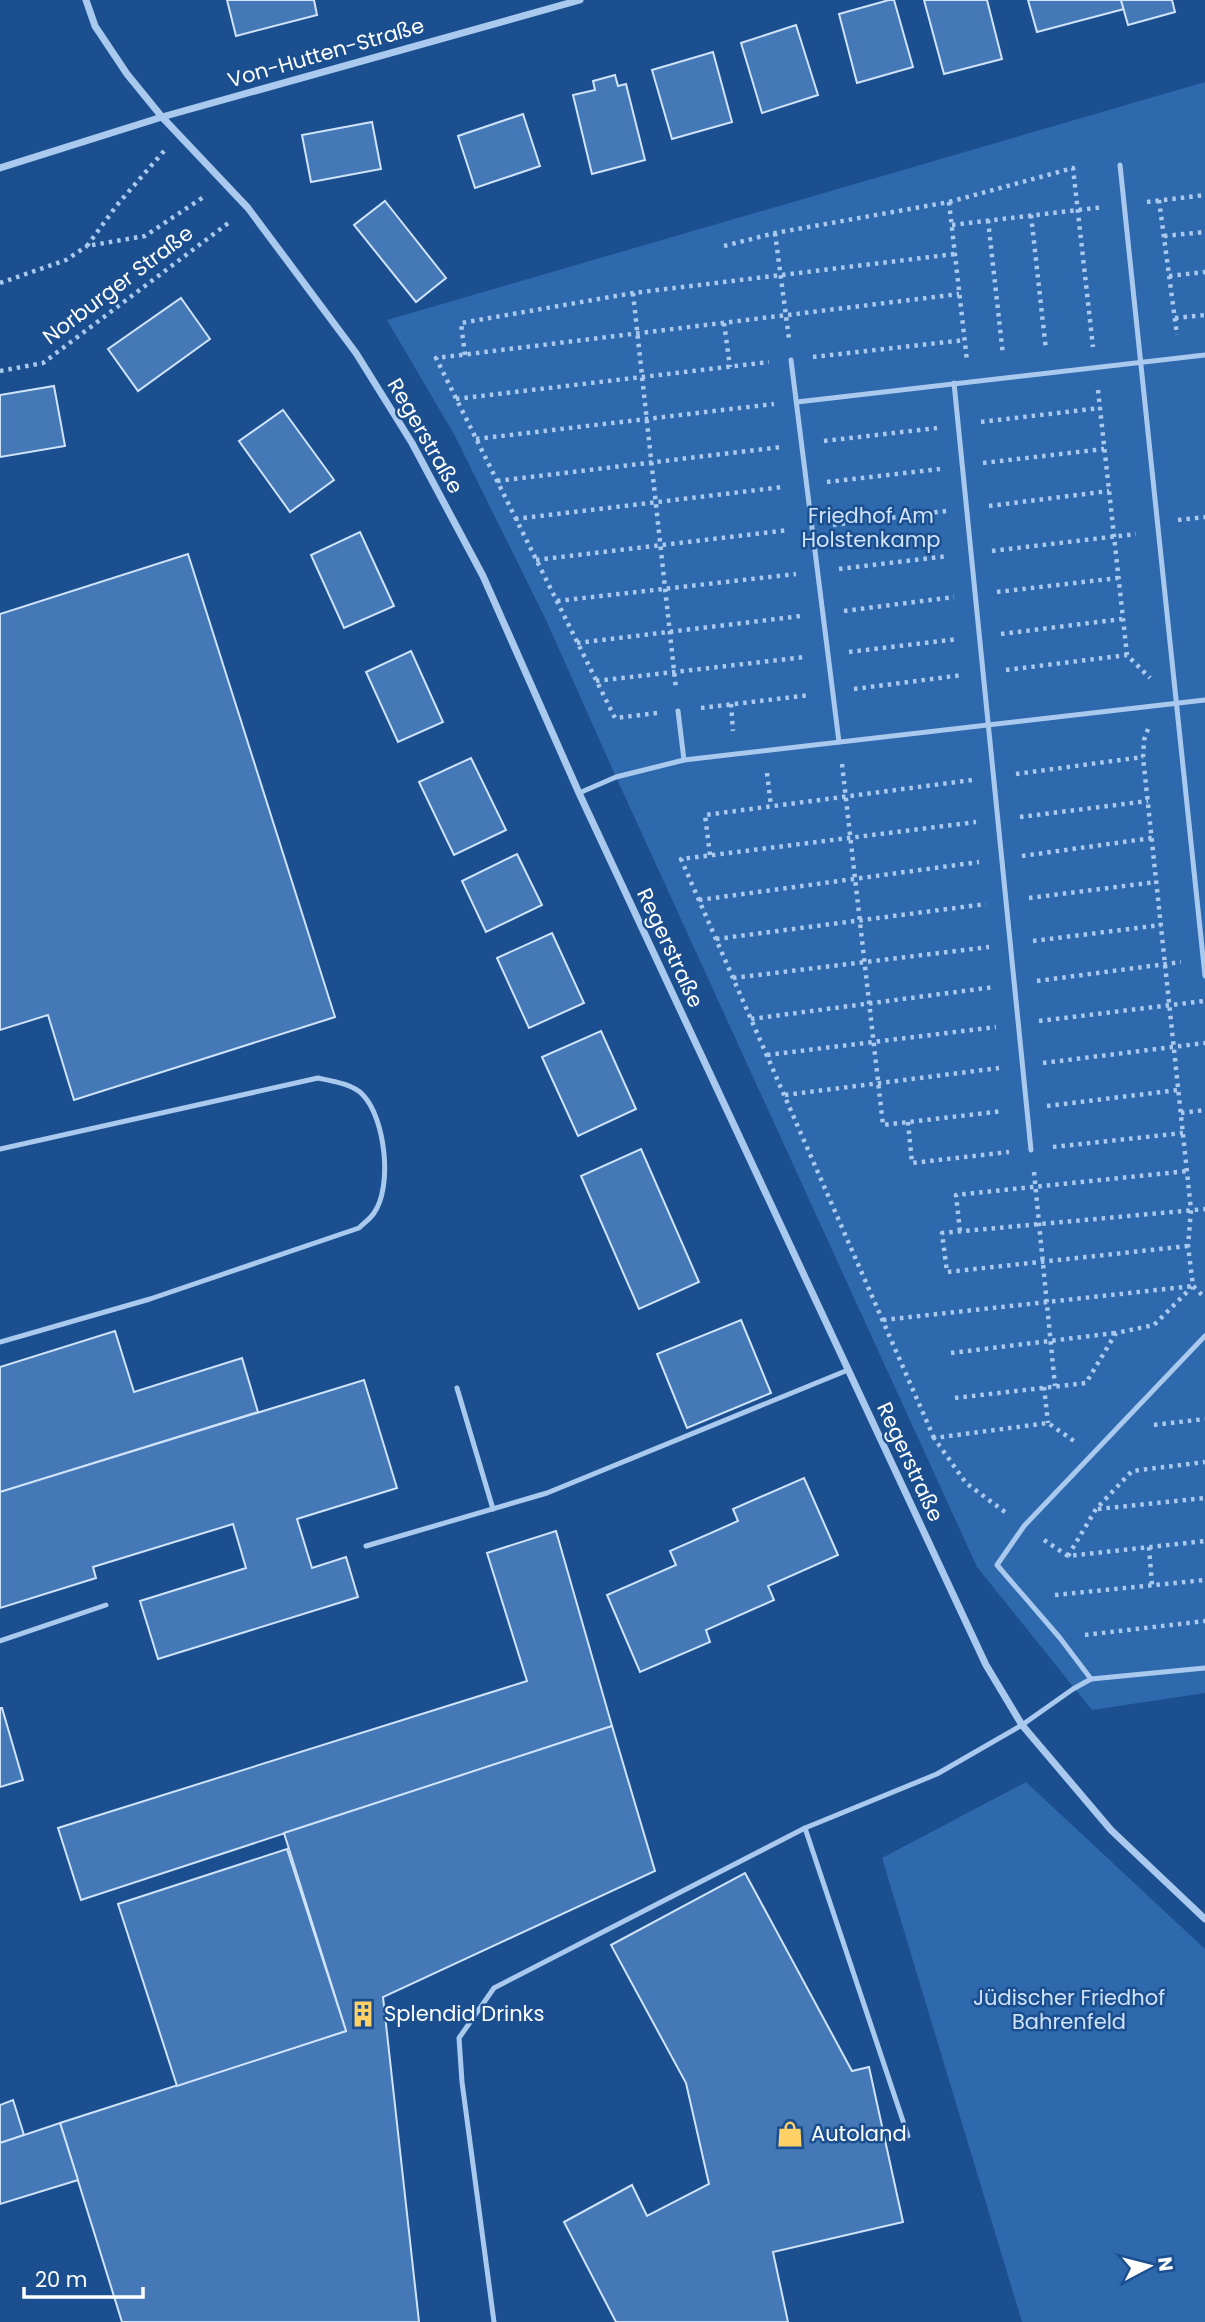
<svg xmlns="http://www.w3.org/2000/svg" width="1205" height="2322" viewBox="0 0 1205 2322" font-family="Poppins,sans-serif">
<style>
.green{fill:#2e69ad}
.building{fill:#4478b7;stroke:#cfe3fa;stroke-width:2}
.lines{fill:none;stroke-linecap:round;stroke-linejoin:round}
.path{stroke:#a9c9ee;stroke-width:4.5;stroke-dasharray:3.5 5;stroke-linecap:butt}
.service{stroke:#a9c9ee;stroke-width:5}
.minor{stroke:#a9c9ee;stroke-width:7}
.labels{text-anchor:middle;stroke-width:5;stroke-linejoin:round;paint-order:stroke}
.street-label{font-size:21px;fill:#fff;stroke:#1b4f8f}
.park-label{font-size:21px;fill:#cfe3fa;stroke:#1b4f8f}
.poi-label{font-size:21px;fill:#fff;stroke:#1b4f8f;text-anchor:start}
</style>
<rect width="100%" height="100%" fill="#1b4f8f"/>
<g class="green">
<path d="M1205 82V1693L1092 1710 977 1567 616 777 546 620 455 436 387 320Z"/>
<path d="M1026 1782 1205 1949V2322H1022L882 1858Z"/>
</g>
<g class="building">
<path d="M227 0H314L317 15 236 36Z"/>
<path d="M889 0H894L913 67 857 83 839 14Z"/>
<path d="M924 0H987L1002 59 944 74Z"/>
<path d="M1028 0H1121L1124 9 1037 32Z"/>
<path d="M1121 0H1172L1175 12 1128 25Z"/>
<path d="M796 25 818 95 762 113 741 43Z"/>
<path d="M713 52 732 122 672 139 652 70Z"/>
<path d="M615 75 618 86 626 84 645 160 592 174 573 95 595 90 593 81Z"/>
<path d="M523 114 540 166 475 188 458 136Z"/>
<path d="M372 122 381 169 311 182 302 135Z"/>
<path d="M385 201 446 278 416 302 354 225Z"/>
<path d="M181 298 210 339 138 391 108 349Z"/>
<path d="M54 386 65 446 0 457V395Z"/>
<path d="M283 410 334 480 290 512 239 441Z"/>
<path d="M360 532 394 606 344 628 311 555Z"/>
<path d="M188 554 335 1017 74 1100 48 1015 0 1030V614Z"/>
<path d="M411 651 443 722 398 742 366 672Z"/>
<path d="M471 758 506 830 454 855 419 782Z"/>
<path d="M517 854 542 905 486 932 462 881Z"/>
<path d="M552 933 584 1003 529 1028 497 958Z"/>
<path d="M601 1031 636 1109 578 1136 542 1057Z"/>
<path d="M641 1149 699 1282 639 1309 581 1176Z"/>
<path d="M741 1320 771 1393 687 1428 657 1354Z"/>
<path d="M115 1331 134 1392 242 1358 258 1412 0 1492V1367Z"/>
<path d="M364 1380 397 1488 297 1519 312 1568 346 1557 358 1597 158 1659 140 1601 246 1568 233 1524 93 1567 96 1578 0 1608V1492Z"/>
<path d="M804 1478 838 1555 768 1586 774 1600 706 1630 710 1642 640 1672 607 1595 676 1565 670 1551 738 1521 733 1509Z"/>
<path d="M556 1531 612 1726 81 1900 58 1828 527 1681 487 1553Z"/>
<path d="M0 1708H2L23 1780 0 1787Z"/>
<path d="M612 1726 655 1871 383 1997 419 2322H122L60 2123 346 2031 284 1833Z"/>
<path d="M287 1849 346 2031 177 2086 118 1904Z"/>
<path d="M745 1873 852 2071 869 2067 903 2222 773 2252 788 2322H616L564 2222 632 2185 647 2216 709 2184 686 2083 611 1945Z"/>
<path d="M13 2100 24 2135 0 2143V2105Z"/>
<path d="M60 2123 78 2180 0 2204V2143Z"/>
</g>
<g class="lines">
<g class="path">
<path d="M164 151 117 205 87 246 145 236 205 196"/>
<path d="M1159 200 1177 335"/>
<path d="M949 202 967 361"/>
<path d="M1147 202 1205 195"/>
<path d="M1031 215 1046 350"/>
<path d="M988 220 1003 355"/>
<path d="M952 225 1104 207"/>
<path d="M775 233 789 339"/>
<path d="M1164 236 1205 232"/>
<path d="M724 246 775 233 949 202 1073 168 1093 347"/>
<path d="M1169 276 1205 272"/>
<path d="M0 283 66 260 87 246"/>
<path d="M633 293 676 689"/>
<path d="M1175 318 1205 315"/>
<path d="M724 323 730 367"/>
<path d="M465 355 461 323 633 293 955 254"/>
<path d="M813 357 965 340"/>
<path d="M0 371 43 363 231 221"/>
<path d="M1098 390 1127 655 1150 678"/>
<path d="M456 399 769 362"/>
<path d="M981 422 1100 408"/>
<path d="M476 439 774 404"/>
<path d="M824 441 937 428"/>
<path d="M983 463 1104 449"/>
<path d="M497 481 781 447"/>
<path d="M827 482 940 469"/>
<path d="M989 506 1109 491"/>
<path d="M515 519 783 487"/>
<path d="M1178 520 1205 517"/>
<path d="M833 525 946 511"/>
<path d="M992 551 1136 534"/>
<path d="M536 560 789 530"/>
<path d="M839 569 948 556"/>
<path d="M997 592 1118 578"/>
<path d="M557 601 796 574"/>
<path d="M844 611 954 597"/>
<path d="M1001 634 1122 619"/>
<path d="M577 643 801 616"/>
<path d="M849 652 958 639"/>
<path d="M1006 670 1127 655"/>
<path d="M596 681 805 657"/>
<path d="M854 689 963 675"/>
<path d="M731 704 733 731"/>
<path d="M701 708 810 695"/>
<path d="M657 713 615 718 436 358 959 294"/>
<path d="M1148 729 1144 740 1143 757 1191 1210 1188 1246 1193 1286 1205 1298"/>
<path d="M842 764 883 1125 1003 1111"/>
<path d="M767 773 771 806"/>
<path d="M1016 774 1143 757"/>
<path d="M1020 817 1148 801"/>
<path d="M710 855 705 815 972 780"/>
<path d="M1022 856 1152 838"/>
<path d="M1029 898 1156 882"/>
<path d="M699 900 979 862"/>
<path d="M716 939 986 904"/>
<path d="M1033 941 1161 925"/>
<path d="M733 978 989 947"/>
<path d="M1037 981 1181 962"/>
<path d="M751 1019 994 987"/>
<path d="M1039 1021 1204 1001"/>
<path d="M767 1055 996 1027"/>
<path d="M1043 1063 1205 1043"/>
<path d="M785 1095 999 1068"/>
<path d="M1047 1106 1178 1090"/>
<path d="M1181 1113 1205 1110"/>
<path d="M908 1122 912 1163 1009 1152"/>
<path d="M1053 1147 1183 1133"/>
<path d="M1034 1172 1055 1386"/>
<path d="M960 1231 956 1195 1187 1171"/>
<path d="M1188 1246 947 1272 942 1233 1205 1209"/>
<path d="M883 1320 1193 1286"/>
<path d="M951 1353 1115 1333"/>
<path d="M1044 1387 1048 1423"/>
<path d="M955 1398 1086 1383 1116 1333 1154 1325 1192 1287"/>
<path d="M1154 1425 1205 1419"/>
<path d="M934 1438 681 859 976 822"/>
<path d="M1098 1509 1205 1498"/>
<path d="M1005 1512 966 1483 934 1438 1048 1423 1074 1441"/>
<path d="M1044 1540 1068 1556 1205 1541"/>
<path d="M1149 1547 1152 1585"/>
<path d="M1068 1556 1096 1509 1132 1471 1205 1462"/>
<path d="M1055 1595 1205 1580"/>
<path d="M1085 1635 1205 1621"/>
</g>
<g class="service">
<path d="M1120 165 1205 976"/>
<path d="M791 360 839 742"/>
<path d="M954 383 1031 1150"/>
<path d="M797 402 1205 355"/>
<path d="M678 711 684 760"/>
<path d="M579 793 616 777 684 760 1205 700"/>
<path d="M0 1149 318 1078C332 1081 353 1084 363 1095 385 1118 393 1186 374 1213 370 1219 364 1223 359 1228L150 1299 0 1342"/>
<path d="M457 1388 493 1509"/>
<path d="M366 1546 547 1493 848 1370"/>
<path d="M0 1641 106 1605"/>
<path d="M1091 1679 1060 1638 997 1565 1024 1526 1205 1336"/>
<path d="M805 1828 908 2136"/>
<path d="M494 2322 462 2082 459 2038 494 1988 805 1828 937 1774 1022 1725 1073 1689 1091 1679 1205 1668"/>
</g>
<g class="minor">
<path d="M86 0 95 26 127 74 162 117 248 208 356 353 412 443 483 576 579 793 986 1665 1022 1725 1111 1830 1205 1919"/>
<path d="M0 168 162 117 580 0"/>
</g>
</g>
<defs>
<g id="building-bare" transform="scale(2.1)"><path d="M-4-6H4V6H1V3H-1V6H-4ZM-2.5-4.3h1.7v1.8h-1.7ZM.8-4.3h1.7v1.8H.8ZM-2.5-1h1.7V.8h-1.7ZM.8-1h1.7V.8H.8Z" fill="#ffd166" stroke="#1b4f8f" stroke-width="2.5" paint-order="stroke"/></g>
<g id="shop-bare" transform="scale(2.1)"><path d="M-5-2.5h2.3a2.7 3.5 0 0 1 5.4 0H5L5.5 6h-11ZM-1.5-2.5h3a1.5 2.3 0 0 0-3 0Z" fill="#ffd166" stroke="#1b4f8f" stroke-width="2.5" paint-order="stroke"/></g>
</defs>
<g fill-rule="evenodd">
<use href="#building-bare" x="363" y="2014"/>
<use href="#shop-bare" x="790" y="2134"/>
</g>
<g class="labels">
<g class="street-label">
<text transform="translate(326 53) rotate(-16)" y="7">Von-Hutten-Straße</text>
<text transform="translate(118 285) rotate(-37)" y="7">Norburger Straße</text>
<text transform="translate(425 436) rotate(60)" y="7">Regerstraße</text>
<text transform="translate(670 948) rotate(65)" y="7">Regerstraße</text>
<text transform="translate(910 1462) rotate(65)" y="7">Regerstraße</text>
</g>
<g class="park-label">
<text x="871" y="523">Friedhof Am<tspan x="871" dy="24">Holstenkamp</tspan></text>
<text x="1069" y="2005">Jüdischer Friedhof<tspan x="1069" dy="24">Bahrenfeld</tspan></text>
</g>
<g class="poi-label">
<text x="384" y="2021">Splendid Drinks</text>
<text x="811" y="2141">Autoland</text>
</g>
</g>
<g transform="translate(1149 2266) rotate(83)" stroke="#1b4f8f" stroke-width="5" paint-order="stroke">
<path d="M0-5L12 26L0 18L-12 26Z" fill="#ffffff"/>
<text y="-10" font-size="19" font-weight="bold" text-anchor="middle" fill="#ffffff">N</text>
</g>
<path d="M24 2287v10h119v-10" fill="none" stroke="#ffffff" stroke-width="3.5"/>
<text x="35" y="2287" font-size="21" fill="#ffffff" stroke="#1b4f8f" stroke-width="5" paint-order="stroke">20 m</text>
</svg>
